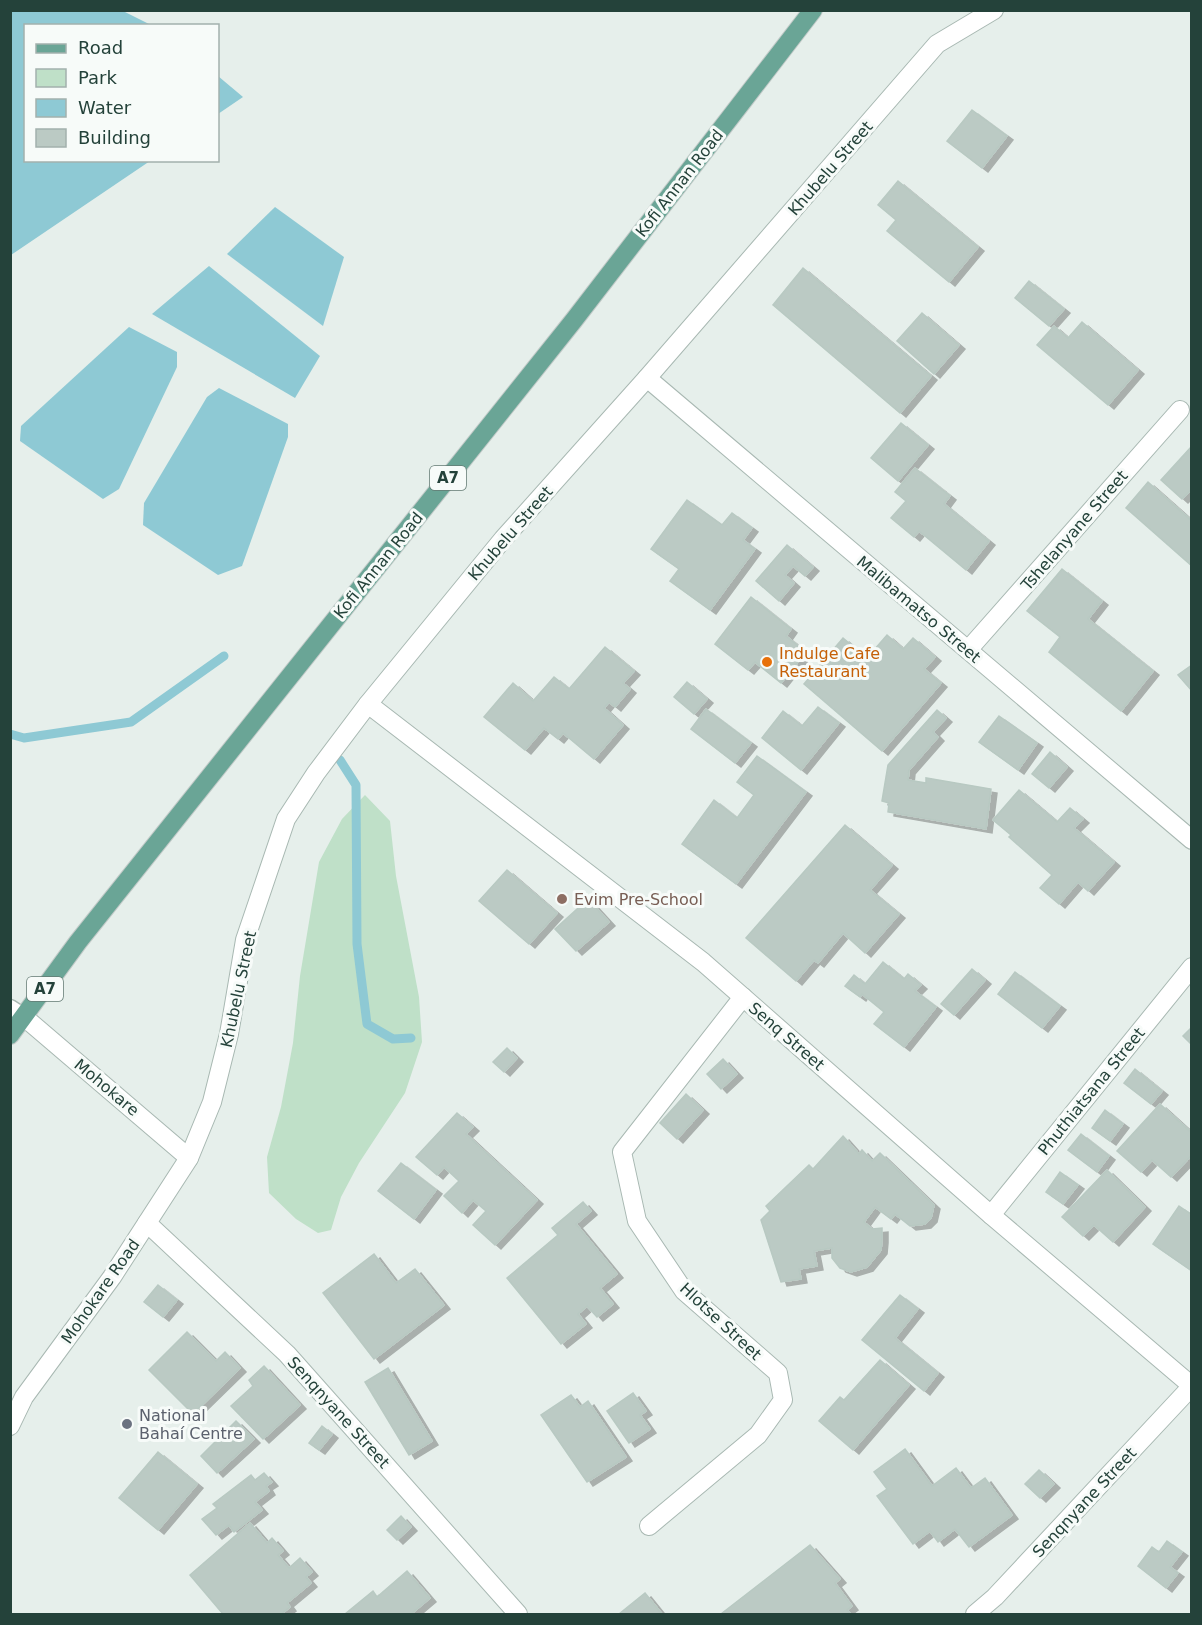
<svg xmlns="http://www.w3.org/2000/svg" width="1202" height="1625" viewBox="0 0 1202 1625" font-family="'DejaVu Sans',sans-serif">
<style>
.green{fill:#bfe0c8}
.water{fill:#8ec9d4}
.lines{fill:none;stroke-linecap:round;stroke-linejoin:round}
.stream{stroke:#8ec9d4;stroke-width:9}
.building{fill:#bbcac4;stroke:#b8c9c2;stroke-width:1.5;filter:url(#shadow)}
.service-casing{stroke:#a8b8b2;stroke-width:19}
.minor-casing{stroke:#a8b8b2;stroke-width:20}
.primary-casing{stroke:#c2cac8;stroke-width:20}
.service{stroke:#fff;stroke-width:16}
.minor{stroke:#fff;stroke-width:18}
.primary{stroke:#6aa596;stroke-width:18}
.food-dot{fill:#e8710a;stroke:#f7fbf9;stroke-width:2}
.education-dot{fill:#8d6e63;stroke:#f7fbf9;stroke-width:2}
.worship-dot{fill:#6b7280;stroke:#f7fbf9;stroke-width:2}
.labels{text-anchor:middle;stroke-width:6;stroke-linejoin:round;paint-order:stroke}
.shield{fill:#f7fbf9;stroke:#637a73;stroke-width:1.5}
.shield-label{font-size:15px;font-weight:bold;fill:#24423a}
.street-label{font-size:16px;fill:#24423a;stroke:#f7fbf9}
.food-label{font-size:16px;fill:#c56008;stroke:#f7fbf9;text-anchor:start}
.education-label{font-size:16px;fill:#785e54;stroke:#f7fbf9;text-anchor:start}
.worship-label{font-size:16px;fill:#5b616d;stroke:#f7fbf9;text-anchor:start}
</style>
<defs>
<filter id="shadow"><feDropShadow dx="6" dy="4" stdDeviation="0" flood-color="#0004"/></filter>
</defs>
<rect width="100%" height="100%" fill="#e6efeb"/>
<path class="green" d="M365 795 390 821 396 876 419 997 422 1042 405 1093 359 1163 341 1197 331 1230 318 1233 296 1219 269 1193 267 1157 281 1107 293 1043 300 976 319 862 342 819Z"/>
<g class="water">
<path d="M11 10 123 11 151 25 26 26V160L150 161 11 255Z"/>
<path d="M218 76 243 97 218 114Z"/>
<path d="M275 207 344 257 323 326 227 254Z"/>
<path d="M209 266 320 356 295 398 152 314Z"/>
<path d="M129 327 177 352V367L119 489 103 499 20 441 21 426Z"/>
<path d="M219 388 288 424V437L242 566 218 575 143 525 144 503 207 397Z"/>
</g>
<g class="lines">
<g class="stream">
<path d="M10 734 24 738 131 722 224 656"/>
<path d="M340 760 356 785 357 944 367 1024 393 1039 411 1038"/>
</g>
</g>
<g class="building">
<path d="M972 110 1007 136 982 168 947 141Z"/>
<path d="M898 181 978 247 949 282 887 231 896 220 878 205Z"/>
<path d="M803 268 931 376 900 413 773 305Z"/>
<path d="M1029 281 1064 309 1049 326 1015 298Z"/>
<path d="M922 313 959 345 934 374 897 341Z"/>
<path d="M1082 322 1138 370 1108 405 1037 345 1054 326 1068 338Z"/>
<path d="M901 423 928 445 898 481 871 458Z"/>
<path d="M1192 446V489L1182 499 1161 480Z"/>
<path d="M915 468 950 496 944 504 989 541 966 570 919 531 914 537 891 518 906 501 895 492Z"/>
<path d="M1148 482 1192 521V566L1126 508Z"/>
<path d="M687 500 722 525 732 513 752 528 743 540 755 549 710 610 670 581 679 569 651 549Z"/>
<path d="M787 545 813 567 805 576 793 566 785 575 794 583 779 601 756 581Z"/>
<path d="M1062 569 1102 601 1088 619 1153 671 1121 711 1049 652 1060 637 1027 611Z"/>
<path d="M751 597 791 629 786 636 806 652 781 683 755 662 748 670 715 644Z"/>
<path d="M887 635 903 649 913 638 935 657 924 669 941 683 882 751 804 684 843 638 867 658Z"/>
<path d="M605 647 634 671 623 683 630 689 615 707 609 702 604 708 623 725 594 759 563 733 558 739 544 728 525 750 484 717 513 683 533 701 554 677 569 689Z"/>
<path d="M1192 665V691L1178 675Z"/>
<path d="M687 682 707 699 694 714 674 697Z"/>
<path d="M818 707 839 723 801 770 762 738 783 711 802 726Z"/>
<path d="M706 709 751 743 735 763 691 729Z"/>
<path d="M937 710 946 718 933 732 938 737 909 770 908 780 926 783V778L991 789 986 829 888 812 889 803 882 801 888 765Z"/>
<path d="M999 716 1037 743 1018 770 979 742Z"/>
<path d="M1050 752 1067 767 1049 788 1032 774Z"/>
<path d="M757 756 806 792 736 884 682 844 714 800 737 818 754 795 737 782Z"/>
<path d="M1019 790 1057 822 1070 808 1083 819 1074 828 1114 862 1088 891 1078 882 1059 904 1040 888 1052 875 1009 837 1011 835 993 820Z"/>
<path d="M845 825 892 865 870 890 899 914 865 953 843 933 818 963 814 960 796 981 746 938Z"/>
<path d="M507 870 557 913 529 944 479 901Z"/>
<path d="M588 899 609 922 576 951 555 929Z"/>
<path d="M883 962 904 979 908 974 921 985 915 991 936 1007 904 1047 874 1024 884 1012 862 994 860 997 845 986 854 975 865 984Z"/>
<path d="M972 969 985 980 954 1015 941 1004Z"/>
<path d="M1015 972 1060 1006 1042 1028 998 994Z"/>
<path d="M1192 1027V1045L1183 1036Z"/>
<path d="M507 1048 517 1058 504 1072 493 1062Z"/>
<path d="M723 1059 737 1074 721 1089 707 1074Z"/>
<path d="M1135 1069 1162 1091 1151 1104 1124 1083Z"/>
<path d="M686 1094 703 1110 677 1139 660 1123Z"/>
<path d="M1160 1104 1192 1133V1155L1171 1177 1152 1160 1141 1172 1117 1151Z"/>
<path d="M1105 1110 1123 1124 1110 1141 1092 1128Z"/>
<path d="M457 1113 473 1127 466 1134 537 1200 495 1245 473 1225 486 1211 473 1200 462 1213 444 1196 459 1181 444 1167 437 1175 416 1157Z"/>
<path d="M1081 1134 1109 1156 1097 1172 1068 1150Z"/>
<path d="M843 1136 859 1154 862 1150 872 1161 880 1153 934 1205 931 1218 925 1224 910 1226 895 1214 891 1219 875 1207 864 1222 872 1229 882 1228V1239L881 1250 867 1267 851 1272 840 1268 832 1258V1248L814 1251 817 1266 799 1269 801 1279 781 1282 761 1220 770 1211 766 1206 809 1165 813 1169Z"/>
<path d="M401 1163 436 1190 414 1219 378 1191Z"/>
<path d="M1107 1170 1145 1207 1113 1242 1094 1225 1083 1236 1062 1217Z"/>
<path d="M1060 1172 1078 1185 1063 1204 1046 1192Z"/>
<path d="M583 1202 591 1211 576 1224 617 1274 600 1288 613 1304 597 1317 587 1306 578 1314 586 1324 561 1344 507 1278 558 1235 552 1228Z"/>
<path d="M1179 1206 1192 1215V1271L1153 1244Z"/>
<path d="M374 1254 396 1283 415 1269 444 1305 374 1359 323 1293Z"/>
<path d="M158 1285 177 1300 163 1317 144 1302Z"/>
<path d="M900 1295 918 1309 895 1338 938 1373 924 1391 862 1340Z"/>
<path d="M187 1332 216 1361 225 1352 240 1368 193 1414 149 1370Z"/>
<path d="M880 1360 909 1385 853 1450 819 1421 840 1397 844 1400Z"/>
<path d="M264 1366 300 1405 263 1439 231 1406 253 1386 249 1380Z"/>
<path d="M388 1368 432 1441 409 1455 365 1382Z"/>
<path d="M633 1393 646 1411 640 1415 650 1429 629 1443 607 1411Z"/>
<path d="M571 1395 580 1407 588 1401 626 1457 587 1482 541 1415Z"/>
<path d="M236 1421 254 1439 217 1473 201 1456Z"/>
<path d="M322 1426 332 1434 319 1450 309 1443Z"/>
<path d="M905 1449 932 1486 956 1468 971 1488 985 1478 1012 1515 969 1547 955 1529 938 1542 930 1531 913 1544 877 1496 887 1489 874 1472Z"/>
<path d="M158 1452 197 1484 158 1530 119 1498Z"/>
<path d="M1039 1470 1054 1484 1040 1498 1025 1484Z"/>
<path d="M264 1473 272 1482 266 1486 269 1491 255 1502 262 1510 234 1532 229 1525 216 1535 202 1519 217 1508 213 1504 251 1475 255 1480Z"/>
<path d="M401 1516 411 1527 397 1540 387 1530Z"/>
<path d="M250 1523 267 1543 272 1538 283 1551 278 1555 289 1568 300 1558 312 1572 306 1577 311 1583 287 1603 290 1607 281 1614H223L190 1575Z"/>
<path d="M1167 1541 1182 1552 1170 1567 1178 1573 1166 1588 1138 1566 1152 1547 1159 1552Z"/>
<path d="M810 1545 840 1579 835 1583 852 1606 847 1610 851 1614H721Z"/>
<path d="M407 1571 430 1598 411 1614H345L373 1591 377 1597Z"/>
<path d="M645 1593 662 1614H619Z"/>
</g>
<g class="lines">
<g class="service-casing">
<path id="service" d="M10 1008 24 1017"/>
</g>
<g class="minor-casing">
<g id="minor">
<path d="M647 378 1192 840"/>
<path d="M968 650 1180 410"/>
<path d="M368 704 703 962 991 1215 1192 1386"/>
<path d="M24 1017 189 1158"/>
<path d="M991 1215 1192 967"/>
<path d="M147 1223 287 1354 518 1614"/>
<path d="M10 1426 24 1397 112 1277 189 1158 212 1102 229 1034 245 940 286 819 316 773 368 704 503 539 647 378 937 44 994 10"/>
<path d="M649 1526 758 1435 783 1400 778 1373 684 1291 637 1221 622 1152 743 997"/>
<path d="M975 1614 995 1597 1192 1386"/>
</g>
</g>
<g class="primary-casing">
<path id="primary" d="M10 1035 78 942 574 320 813 10"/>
</g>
<use href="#service" class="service"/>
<use href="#minor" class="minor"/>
<use href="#primary" class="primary"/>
</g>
<circle class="food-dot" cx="767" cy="662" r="6"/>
<circle class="education-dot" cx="562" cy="899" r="6"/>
<circle class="worship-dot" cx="127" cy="1424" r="6"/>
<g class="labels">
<g class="shield">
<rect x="430" y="466" width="36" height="24" rx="4.5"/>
<rect x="27" y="977" width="36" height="24" rx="4.5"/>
</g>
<g class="shield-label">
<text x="448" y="483">A7</text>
<text x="45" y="994">A7</text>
</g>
<g class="street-label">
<text transform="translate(830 168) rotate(-49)" y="6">Khubelu Street</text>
<text transform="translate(679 183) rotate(-52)" y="6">Kofi Annan Road</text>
<text transform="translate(1074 530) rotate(-49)" y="6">Tshelanyane Street</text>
<text transform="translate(510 533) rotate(-49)" y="6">Khubelu Street</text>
<text transform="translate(378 565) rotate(-51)" y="6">Kofi Annan Road</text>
<text transform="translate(919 609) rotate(40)" y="6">Malibamatso Street</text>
<text transform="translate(238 989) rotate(-78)" y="6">Khubelu Street</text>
<text transform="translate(787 1036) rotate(41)" y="6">Senq Street</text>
<text transform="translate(107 1087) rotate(40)" y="6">Mohokare</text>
<text transform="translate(1091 1091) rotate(-51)" y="6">Phuthiatsana Street</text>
<text transform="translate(100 1291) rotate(-55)" y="6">Mohokare Road</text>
<text transform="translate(721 1321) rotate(43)" y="6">Hlotse Street</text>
<text transform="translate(339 1412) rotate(48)" y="6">Senqnyane Street</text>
<text transform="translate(1084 1502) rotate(-47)" y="6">Senqnyane Street</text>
</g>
<g class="food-label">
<text x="779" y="659">Indulge Cafe<tspan x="779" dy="18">Restaurant</tspan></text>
</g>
<g class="education-label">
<text x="574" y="905">Evim Pre-School</text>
</g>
<g class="worship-label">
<text x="139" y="1421">National<tspan x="139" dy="18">Bahaí Centre</tspan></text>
</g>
</g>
<rect width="1202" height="1625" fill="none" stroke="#24423a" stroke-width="24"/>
<rect x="24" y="24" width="195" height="138" fill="#f7fbf9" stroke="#a3b1ad" stroke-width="1.5"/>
<rect x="36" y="44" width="30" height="9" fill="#6aa596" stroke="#a3b1ad" stroke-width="1.5"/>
<text x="78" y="54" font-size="18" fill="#24423a">Road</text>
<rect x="36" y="69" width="30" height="18" fill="#bfe0c8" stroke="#a3b1ad" stroke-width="1.5"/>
<text x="78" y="84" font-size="18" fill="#24423a">Park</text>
<rect x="36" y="99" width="30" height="18" fill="#8ec9d4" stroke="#a3b1ad" stroke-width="1.5"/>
<text x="78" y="114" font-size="18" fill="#24423a">Water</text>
<rect x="36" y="129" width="30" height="18" fill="#bbcac4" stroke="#a3b1ad" stroke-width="1.5"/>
<text x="78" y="144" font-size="18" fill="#24423a">Building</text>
</svg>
